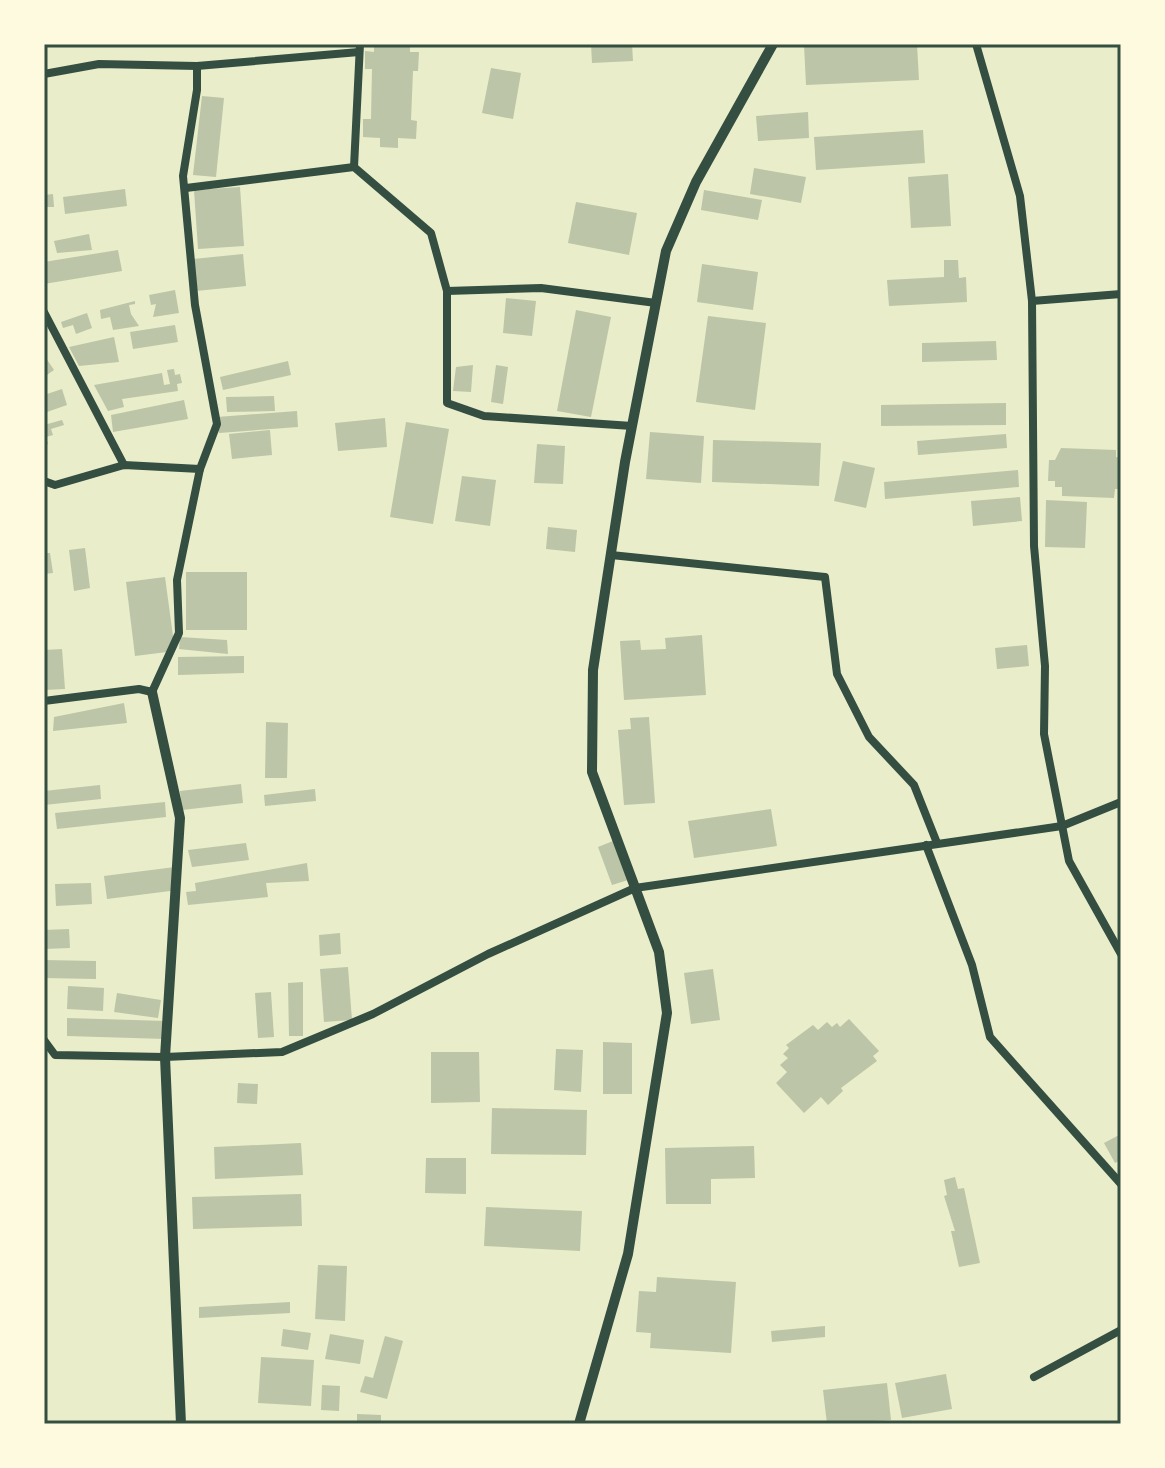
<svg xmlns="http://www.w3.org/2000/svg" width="1165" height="1468" viewBox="0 0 1165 1468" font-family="'Titillium Web',sans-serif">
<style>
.building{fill:#bcc5a7}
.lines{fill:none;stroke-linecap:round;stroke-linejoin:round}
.minor{stroke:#344e41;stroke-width:8}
.tertiary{stroke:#344e41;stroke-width:10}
.neatline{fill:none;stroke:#344e41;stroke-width:3}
</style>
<rect width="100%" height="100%" fill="#e9edc9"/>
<g class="building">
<path d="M374 44H410V52H419L418 71H413L411 120 417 121 416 139 398 138V148L380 147V138L363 137V119H371L372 69H365V51L374 52Z"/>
<path d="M591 44H632L633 61 592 63Z"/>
<path d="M825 44H917L919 80 806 85 804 45Z"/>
<path d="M491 68 521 73 513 119 482 113Z"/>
<path d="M202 96 224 98 216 177 193 175Z"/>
<path d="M808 112 809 138 758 141 756 116Z"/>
<path d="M923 130 925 163 816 170 814 137Z"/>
<path d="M754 168 806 177 801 203 750 194Z"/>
<path d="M948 174 951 226 911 228 908 177Z"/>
<path d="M240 187 244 246 198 249 194 190Z"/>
<path d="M125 189 127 206 65 214 63 197Z"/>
<path d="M704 190 762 200 758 220 701 210Z"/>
<path d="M53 194 54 207H44V195Z"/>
<path d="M576 202 637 213 629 255 568 243Z"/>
<path d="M89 234 92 250 57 253 54 241Z"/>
<path d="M118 250 122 271 44 284V262Z"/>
<path d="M243 254 246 286 196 291 193 259Z"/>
<path d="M944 260H958L959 278 966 277 967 302 889 306 887 280 944 277Z"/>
<path d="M702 264 758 272 753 310 697 302Z"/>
<path d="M175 290 179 313 153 317 156 304 151 305 149 295Z"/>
<path d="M506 298 536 301 532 336 503 333Z"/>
<path d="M135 301V304L129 305 131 314 139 326 113 330 110 317 101 319 100 310Z"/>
<path d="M576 310 611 317 591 417 557 411Z"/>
<path d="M87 313 92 328 76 334 73 325 63 328 61 322Z"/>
<path d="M708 316 766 323 755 410 696 402Z"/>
<path d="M175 325 178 342 133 349 130 332Z"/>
<path d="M114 337 119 362 79 366 69 347Z"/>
<path d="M996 341 997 360 922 362V343Z"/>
<path d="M44 355 54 370 44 377Z"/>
<path d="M288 361 291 375 223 390 220 377Z"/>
<path d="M473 365 471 392 453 391 456 367Z"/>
<path d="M496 365 508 367 503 404 491 402Z"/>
<path d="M174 369 175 375 180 374 182 383 177 384 178 391 122 399 124 407 108 411 94 385 162 373 164 385 170 384 167 370Z"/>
<path d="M62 389 67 405 44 413V395Z"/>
<path d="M274 396 275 411 227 412 226 397Z"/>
<path d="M184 400 188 419 113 432 111 415Z"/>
<path d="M1006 403V425L881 426V405Z"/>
<path d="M297 411 298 427 219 433 217 417Z"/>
<path d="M385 418 387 447 338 451 335 423Z"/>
<path d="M62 420 64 425 51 429 53 435 46 437 48 444 44 445V425Z"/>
<path d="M406 422 449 429 433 524 390 517Z"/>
<path d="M270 430 272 455 232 459 229 434Z"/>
<path d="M650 432 704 436 701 483 646 479Z"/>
<path d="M1006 434 1007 448 918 455 917 441Z"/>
<path d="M713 440 821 443 819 486 712 482Z"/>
<path d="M537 444 565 446 563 484 534 483Z"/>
<path d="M1061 448 1116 450V457L1121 458V483L1119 489H1115L1114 498 1062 496V487H1055V481H1048L1049 460H1055Z"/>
<path d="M843 461 875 468 866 508 834 501Z"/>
<path d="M1018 470 1019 487 885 499 884 482Z"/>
<path d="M462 476 496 480 490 526 455 521Z"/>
<path d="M1020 497 1022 521 973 526 971 501Z"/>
<path d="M1046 500 1087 502 1085 548 1045 547Z"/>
<path d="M548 527 577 530 575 552 546 549Z"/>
<path d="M85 548 90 588 74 591 69 550Z"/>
<path d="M44 553H50L53 573 44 574Z"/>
<rect x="186" y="572" width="61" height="58"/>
<path d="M165 577 175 651 135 656 126 582Z"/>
<path d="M702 635 706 695 624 700 620 641 640 640 641 650 666 649 665 638Z"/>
<path d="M180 637 227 640 228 654 179 649Z"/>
<path d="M1027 645 1029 666 997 669 995 648Z"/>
<path d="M62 649 65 689 44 690V650Z"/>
<path d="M244 656V673L178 675V657Z"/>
<path d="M124 703 127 723 53 731 54 717Z"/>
<path d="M649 717 655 803 624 805 618 730 631 729 630 718Z"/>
<path d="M266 722 288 723 287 778H265Z"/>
<path d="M241 784 243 803 182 810 180 791Z"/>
<path d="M100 785 101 799 44 805V791Z"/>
<path d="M315 789 316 801 265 806 264 795Z"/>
<path d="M165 802 166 817 57 829 55 813Z"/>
<path d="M771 809 777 846 694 858 688 821Z"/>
<path d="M613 841 628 880 612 885 598 847Z"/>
<path d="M246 843 249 860 192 867 188 850Z"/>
<path d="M307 863 309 881 266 883 268 897 188 905 186 892 196 891 195 883Z"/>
<path d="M175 867 178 890 107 899 104 876Z"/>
<path d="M91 883 92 904 56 906 55 884Z"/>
<path d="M69 929 70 948 44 949V930Z"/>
<path d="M340 933 341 954 320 956 319 935Z"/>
<path d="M44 960 96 961V979L44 978Z"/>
<path d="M348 967 352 1020 324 1022 320 969Z"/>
<path d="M713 969 720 1020 691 1024 684 973Z"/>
<path d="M303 982V1036H289L288 983Z"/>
<path d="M68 986 104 988 103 1011 67 1009Z"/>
<path d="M271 992 274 1037 258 1038 255 993Z"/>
<path d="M117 993 161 1000 158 1018 114 1012Z"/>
<path d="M67 1018 166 1021V1039L67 1036Z"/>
<path d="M849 1019 879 1051 873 1056 877 1061 841 1088 843 1091 828 1105 821 1097 804 1113 776 1083 787 1072 780 1065 788 1058 783 1054 789 1048 786 1045 813 1025 818 1030 827 1022 832 1027 837 1023 840 1027Z"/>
<path d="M603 1042 632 1043V1094H603Z"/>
<path d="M556 1049 583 1050 581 1092 554 1090Z"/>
<path d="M431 1052H479L480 1102 431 1103Z"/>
<path d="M238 1083 258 1084 257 1104 237 1103Z"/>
<path d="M492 1108 587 1110 586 1155 491 1154Z"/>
<path d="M1121 1134V1160L1115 1163 1104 1143Z"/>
<path d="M301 1143 303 1175 215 1179 214 1147Z"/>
<path d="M754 1146 755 1178 711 1179V1204H666L665 1148Z"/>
<path d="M426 1158H466V1194L425 1193Z"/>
<path d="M955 1177 958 1189 964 1188 980 1263 959 1267 951 1231H955L944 1196 947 1195 944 1180Z"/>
<path d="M301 1194 302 1226 193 1229 192 1197Z"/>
<path d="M486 1207 582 1211 580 1251 484 1246Z"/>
<path d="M318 1265 347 1266 345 1321 315 1319Z"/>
<path d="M657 1277 736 1282 731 1353 650 1348 651 1333 636 1332 639 1291 656 1292Z"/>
<path d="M290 1302V1313L199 1318V1307Z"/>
<path d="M825 1326V1337L772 1342 771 1331Z"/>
<path d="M283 1329 311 1333 308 1350 281 1346Z"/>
<path d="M330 1334 364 1340 360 1364 325 1359Z"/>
<path d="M385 1336 403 1341 387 1399 360 1392 365 1376 373 1378Z"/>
<path d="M261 1357 314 1360 311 1406 258 1403Z"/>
<path d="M946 1374 952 1409 902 1418 895 1383Z"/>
<path d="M887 1383 891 1420 827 1424 823 1390Z"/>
<path d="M322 1385 340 1386 339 1411 321 1410Z"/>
<path d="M357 1414 381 1415V1424H357Z"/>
</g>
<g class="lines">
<g class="minor">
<path d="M976 44 1020 196 1032 301 1034 546 1045 666 1044 734 1069 861 1121 954"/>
<path d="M44 74 99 64 197 66 359 52"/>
<path d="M354 167 360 44"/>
<path d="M186 188 354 167 431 233 447 291V403L484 416 632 426"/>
<path d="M447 291 541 288 656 303"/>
<path d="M1032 301 1121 294"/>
<path d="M44 312 124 465"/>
<path d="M44 481 55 485 124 465 200 469"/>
<path d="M611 555 825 577 837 674 869 737 914 785 937 843"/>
<path d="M44 701 139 689 152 692 179 633 177 580 200 469 217 424 195 305 183 176 197 90V66"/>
<path d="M926 845 972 965 990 1037 1121 1184"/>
<path d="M44 1040 55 1055 165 1057 282 1052 373 1014 488 954 635 888 1062 826 1121 802"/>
<path d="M1034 1377 1121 1330"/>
</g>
<g class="tertiary">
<path d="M152 692 180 818 165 1057 181 1424"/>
<path d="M579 1424 628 1254 667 1013 659 952 592 772 593 670 625 462 666 251 696 182 773 44"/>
</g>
</g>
<rect width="1165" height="1468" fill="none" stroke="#fefae0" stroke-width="92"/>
<rect x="46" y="46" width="1073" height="1376" class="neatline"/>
</svg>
